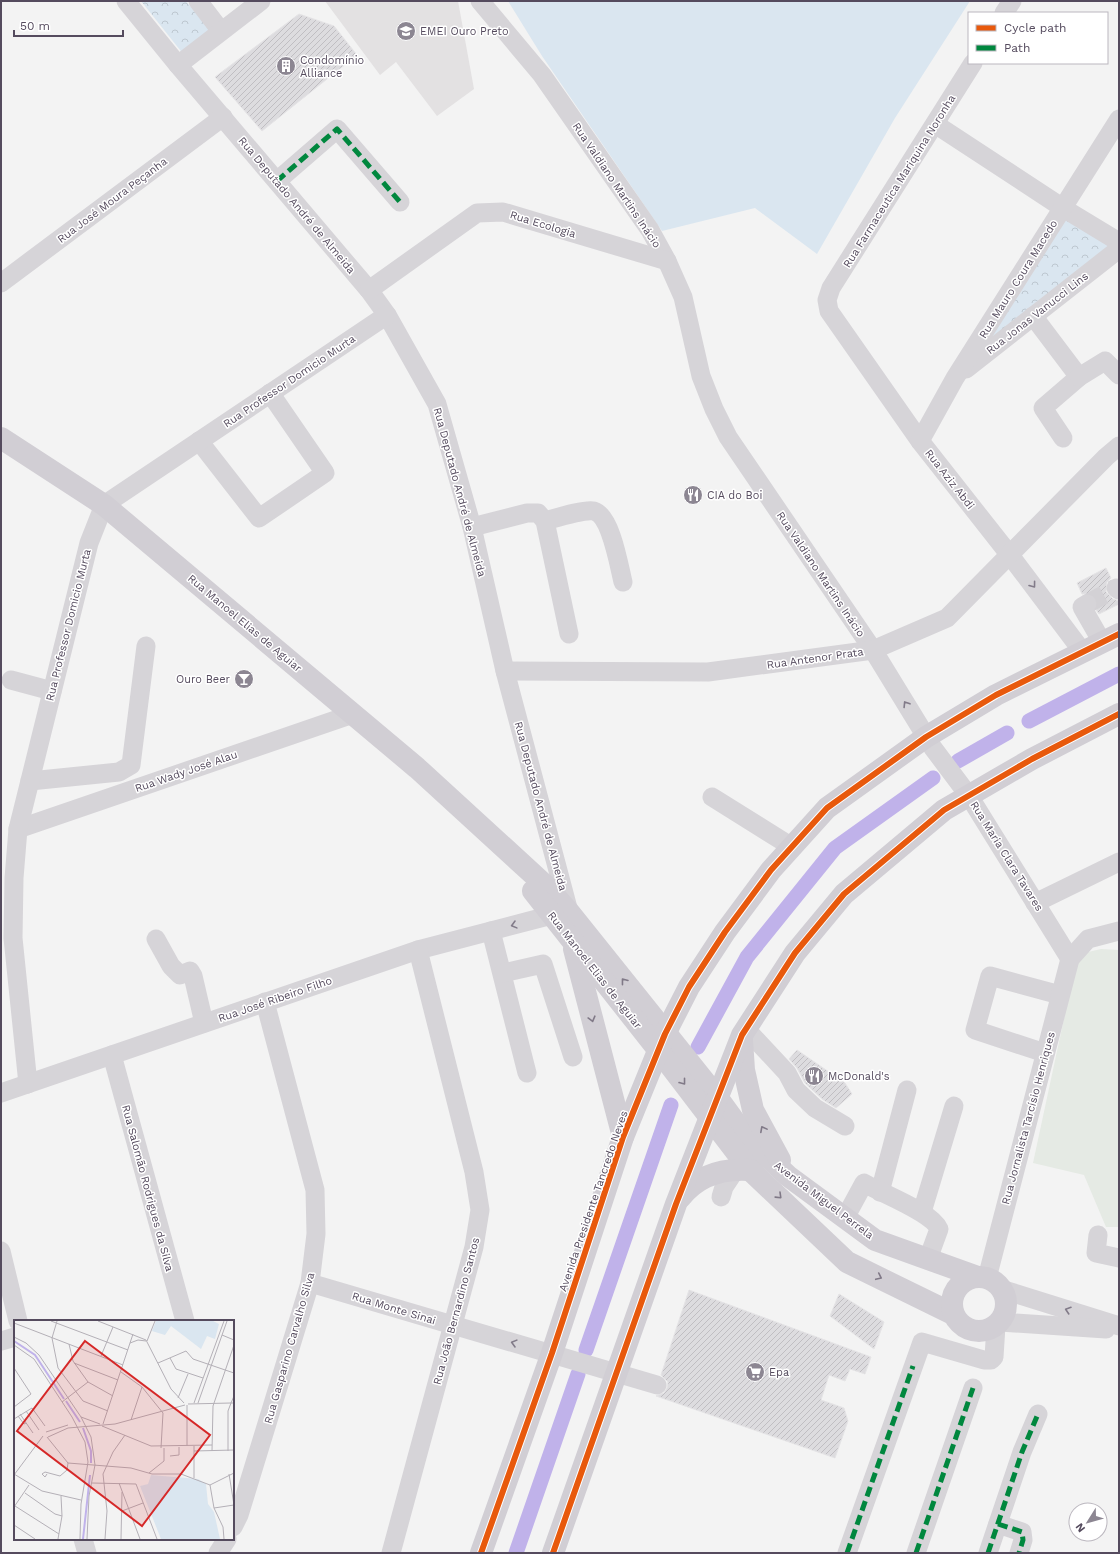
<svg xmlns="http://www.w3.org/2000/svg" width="1120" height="1554" viewBox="0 0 1120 1554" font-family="'Work Sans',sans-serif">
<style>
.commercial{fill:#e5eae4}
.education{fill:#e3e1e2}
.grass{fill:#dae6f0}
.park{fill:url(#park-crowns)}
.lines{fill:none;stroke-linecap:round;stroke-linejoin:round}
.canal{stroke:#c0b2ea;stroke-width:15}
.building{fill:url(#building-hatch);stroke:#e5e4e6}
.minor-tunnel{stroke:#d3d1d5;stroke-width:19;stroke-dasharray:19 10;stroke-linecap:butt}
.minor{stroke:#d6d4d8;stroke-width:19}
.major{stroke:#d1ced4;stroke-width:22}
.quiet{stroke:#00873e;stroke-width:5;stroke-dasharray:10 5;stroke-linecap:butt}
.cycleway-casing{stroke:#fff;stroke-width:8}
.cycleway{stroke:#e8590c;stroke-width:6}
.oneway{stroke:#827b89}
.oneway2{stroke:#807987}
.labels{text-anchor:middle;stroke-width:3;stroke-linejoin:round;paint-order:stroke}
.poi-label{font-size:11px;fill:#554b5e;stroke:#fff;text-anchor:start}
.street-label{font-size:11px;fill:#554b5e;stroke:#fff}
.inset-river{fill:none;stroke:#c0b2ea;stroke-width:2}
.inset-road{fill:none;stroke:#b4b0b7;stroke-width:1}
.view{fill:#d62828;fill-opacity:0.15;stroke:#d62828;stroke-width:2}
.inset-edge{fill:none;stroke:#554b5e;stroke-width:2}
</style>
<defs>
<pattern id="park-crowns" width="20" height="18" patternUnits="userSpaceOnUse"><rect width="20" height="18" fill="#dae6f0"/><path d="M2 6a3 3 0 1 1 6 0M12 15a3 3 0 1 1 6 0" fill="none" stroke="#bdc7d0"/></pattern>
<pattern id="building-hatch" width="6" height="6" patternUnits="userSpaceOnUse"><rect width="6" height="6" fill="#dddcdf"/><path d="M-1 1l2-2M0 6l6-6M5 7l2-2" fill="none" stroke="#c0bec2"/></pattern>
</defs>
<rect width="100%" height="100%" fill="#f3f3f3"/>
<path class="commercial" d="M1101 949 1119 950V1227H1106L1084 1175 1033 1163 1077 958 1088 952Z"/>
<path class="education" d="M325 1H458L474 89 437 116 396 62 380 75Z"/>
<path class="grass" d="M508 1H970L895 118 817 254 755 208 662 231 542 56Z"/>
<g class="park">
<path d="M141 1H186L212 33 184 55Z"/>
<path d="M1063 208 1119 242 955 378Z"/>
</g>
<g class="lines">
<g class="canal">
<path d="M1029 721 1119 674"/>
<path d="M958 761 1007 733"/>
<path d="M698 1047 747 957 835 848 933 778"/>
<path d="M586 1350 671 1105"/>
<path d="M516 1553 578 1374"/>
</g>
</g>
<g class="building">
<path d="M299 14 334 26 357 55 262 131 215 77Z"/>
<path d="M1106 568 1111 578 1107 582 1106 592 1113 599 1119 601V604L1099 614 1096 610 1098 604 1096 598 1092 594H1082L1077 583Z"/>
<path d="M797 1050 845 1083 852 1094 836 1108 822 1099 805 1083 797 1068 789 1059Z"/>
<path d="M689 1290 871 1357 865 1374 850 1369 845 1381 829 1375 821 1400 844 1408 848 1421 835 1458 656 1396 664 1393 667 1388 668 1382 661 1375Z"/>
<path d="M839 1294 884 1322 874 1349 830 1316Z"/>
</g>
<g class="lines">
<path class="minor-tunnel" d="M1087 604 1116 588"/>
<g class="minor">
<path d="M126 1 178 65 369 290 387 315 437 404 472 527 505 671 569 912"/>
<path d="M198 1 221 31"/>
<path d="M480 1 542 75 650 230 667 261 683 297 701 376 714 409 728 437 873 650 933 748 969 796 1070 959"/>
<path d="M1004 13 1012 1"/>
<path d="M973 63 831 288 827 300 829 311 920 441 1009 554 1082 651"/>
<path d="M178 65 261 1"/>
<path d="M935 124 1063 208 1119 242"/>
<path d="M277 181 337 129 400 202"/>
<path d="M1 283 223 117"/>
<path d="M369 290 477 213 503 212 667 261"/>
<path d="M1033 316 1079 377 1043 408 1063 438"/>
<path d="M966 369 1119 249"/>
<path d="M1079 377 1105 361 1119 375"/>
<path d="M199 441 259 518 325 473 270 393"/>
<path d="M920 441 955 378 1119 119"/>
<path d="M545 521C556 518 584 509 594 511 611 516 619 566 623 582"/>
<path d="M472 527 527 513H538L545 521 569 634"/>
<path d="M1116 588 1119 590"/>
<path d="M1087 604 1082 607 1102 642"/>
<path d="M505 671 708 672 873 650 947 618 1106 457 1119 446"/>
<path d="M11 680 52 691"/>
<path d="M30 781 119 772 131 765 146 646"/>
<path d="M712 797 792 847"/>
<path d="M18 829 353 714"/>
<path d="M1035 903 1119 862"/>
<path d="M491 931 527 1073"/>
<path d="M156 939 171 966 180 975 190 971 193 976 204 1023"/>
<path d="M503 973 543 964 573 1057"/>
<path d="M746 1029 787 1073 796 1090 815 1108 845 1126"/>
<path d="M1045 1053 975 1030 990 976 1060 995"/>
<path d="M112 1055 185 1321"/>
<path d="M28 1084 13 938 14 878 18 829 89 543 104 505 387 315"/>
<path d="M1 1093 418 950 552 915"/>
<path d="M880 1192 907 1090"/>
<path d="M721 1197 724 1187 736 1169"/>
<path d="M922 1212 954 1106"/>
<path d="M845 1218 864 1183C882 1194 932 1212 939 1229L928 1259"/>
<path d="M1098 1235 1096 1253 1119 1258"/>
<path d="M1 1251 18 1321"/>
<path d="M987 1278 1070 959 1088 939 1119 931"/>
<path d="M310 1283 657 1385"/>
<path d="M1001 1289 1119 1326"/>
<path d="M1000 1322 1106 1329"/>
<path d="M1 1341 15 1337"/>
<path d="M998 1524 1022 1532 1023 1540 1019 1553"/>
<path d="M233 1527 239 1515 310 1283 316 1234 315 1190 265 1002"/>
<path d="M83 1539 87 1553"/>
<path d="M218 1553 227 1539"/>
<path d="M391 1553 474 1247 480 1210 474 1172 418 950"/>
<path d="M847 1553 922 1342 984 1360H991L994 1357 996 1326"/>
<path d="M916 1553 973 1388"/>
<path d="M988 1553 1022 1452 1038 1414"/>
</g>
<g class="major">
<path d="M1 438 104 505 417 768 546 886 569 912 717 1097 746 1137 788 1176 875 1240 978 1277"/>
<path d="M533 891 659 1051 750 1170 847 1262 953 1314"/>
<path d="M574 949 623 1137"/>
<path d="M742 1040 744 1070 753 1110 780 1160"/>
<path d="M680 1198C697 1176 722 1168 750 1170"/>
<circle cx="979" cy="1304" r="27"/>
<path d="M481 1553 552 1353 623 1137 665 1034 689 987 725 932 771 870 827 808 926 737 996 695 1119 634"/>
<path d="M553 1553 676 1204 742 1035 795 953 844 894 944 810 1032 759 1119 714"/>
</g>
<g class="quiet">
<path d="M277 181 337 129 400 202"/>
<path d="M998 1524 1022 1532 1023 1540 1019 1553"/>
<path d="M847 1553 913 1366"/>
<path d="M916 1553 973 1388"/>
<path d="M988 1553 1022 1452 1038 1414"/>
</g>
<g class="cycleway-casing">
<g id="cycleway">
<path d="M481 1553 552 1353 623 1137 665 1034 689 987 725 932 771 870 827 808 926 737 996 695 1119 634"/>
<path d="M553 1553 676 1204 742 1035 795 953 844 894 944 810 1032 759 1119 714"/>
</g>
</g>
<use href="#cycleway" class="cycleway"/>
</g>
<defs><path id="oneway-chevron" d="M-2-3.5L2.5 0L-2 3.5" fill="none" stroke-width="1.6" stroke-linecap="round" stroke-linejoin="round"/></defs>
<g class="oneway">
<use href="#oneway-chevron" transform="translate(1033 585) rotate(53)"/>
<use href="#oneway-chevron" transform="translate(906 704) rotate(-122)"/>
<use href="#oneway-chevron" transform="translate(514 925) rotate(165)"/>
<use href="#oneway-chevron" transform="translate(1068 1310) rotate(-162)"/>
<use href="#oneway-chevron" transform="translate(514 1343) rotate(-165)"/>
</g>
<g class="oneway2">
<use href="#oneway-chevron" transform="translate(624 981) rotate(-128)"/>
<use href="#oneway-chevron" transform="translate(592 1019) rotate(75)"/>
<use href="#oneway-chevron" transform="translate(683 1082) rotate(52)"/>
<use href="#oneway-chevron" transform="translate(763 1129) rotate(-118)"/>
<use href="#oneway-chevron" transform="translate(779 1196) rotate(44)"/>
<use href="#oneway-chevron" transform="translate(879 1277) rotate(25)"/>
</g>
<defs>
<g id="school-disc" transform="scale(1)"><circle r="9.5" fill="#8c8692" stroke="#fff"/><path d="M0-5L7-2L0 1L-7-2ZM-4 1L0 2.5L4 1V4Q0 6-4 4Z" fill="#fff"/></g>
<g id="building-disc" transform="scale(1)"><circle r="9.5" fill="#8c8692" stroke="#fff"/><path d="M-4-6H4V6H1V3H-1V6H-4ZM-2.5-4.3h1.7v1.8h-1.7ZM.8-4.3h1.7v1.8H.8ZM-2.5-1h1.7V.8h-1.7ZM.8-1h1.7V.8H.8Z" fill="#fff"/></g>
<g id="restaurant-disc" transform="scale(1)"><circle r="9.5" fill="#8c8692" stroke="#fff"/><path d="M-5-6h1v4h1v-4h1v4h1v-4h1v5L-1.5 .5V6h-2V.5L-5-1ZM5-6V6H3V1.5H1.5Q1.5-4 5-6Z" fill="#fff"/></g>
<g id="bar-disc" transform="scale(1)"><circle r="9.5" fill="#8c8692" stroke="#fff"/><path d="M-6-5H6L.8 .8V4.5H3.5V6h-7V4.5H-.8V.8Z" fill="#fff"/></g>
<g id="supermarket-disc" transform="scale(1)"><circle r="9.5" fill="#8c8692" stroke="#fff"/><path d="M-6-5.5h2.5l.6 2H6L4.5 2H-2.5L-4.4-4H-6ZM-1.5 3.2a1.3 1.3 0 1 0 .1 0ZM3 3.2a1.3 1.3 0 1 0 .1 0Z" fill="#fff"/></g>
</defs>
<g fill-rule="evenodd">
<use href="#school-disc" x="406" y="31"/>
<use href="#building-disc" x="286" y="66"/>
<use href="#restaurant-disc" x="693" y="495"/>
<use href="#bar-disc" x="244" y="679"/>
<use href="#restaurant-disc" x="814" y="1076"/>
<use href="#supermarket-disc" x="755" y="1372"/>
</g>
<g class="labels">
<g class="poi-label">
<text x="420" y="35">EMEI Ouro Preto</text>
<text x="300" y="64">Condomínio<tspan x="300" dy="13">Alliance</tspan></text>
<text x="707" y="499">CIA do Boi</text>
<text x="230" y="683" text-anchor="end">Ouro Beer</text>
<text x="828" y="1080">McDonald's</text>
<text x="769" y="1376">Epa</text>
</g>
<g class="street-label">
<text transform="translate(899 181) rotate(-58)" y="4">Rua Farmaceutica Mariquina Noronha</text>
<text transform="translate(617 185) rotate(56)" y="4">Rua Valdiano Martins Inácio</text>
<text transform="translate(112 200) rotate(-37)" y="4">Rua José Moura Peçanha</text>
<text transform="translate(297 205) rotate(50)" y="4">Rua Deputado André de Almeida</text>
<text transform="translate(543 224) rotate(17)" y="4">Rua Ecologia</text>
<text transform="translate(1018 279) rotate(-58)" y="4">Rua Mauro Coura Macedo</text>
<text transform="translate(1037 313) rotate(-38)" y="4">Rua Jonas Vanucci Lins</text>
<text transform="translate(289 381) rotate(-34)" y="4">Rua Professor Domicio Murta</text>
<text transform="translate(950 479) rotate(52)" y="4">Rua Aziz Abdi</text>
<text transform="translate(460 492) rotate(75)" y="4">Rua Deputado André de Almeida</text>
<text transform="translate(821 574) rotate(56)" y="4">Rua Valdiano Martins Inácio</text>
<text transform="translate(245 623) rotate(40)" y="4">Rua Manoel Elias de Aguiar</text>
<text transform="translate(68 625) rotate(-76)" y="4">Rua Professor Domicio Murta</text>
<text transform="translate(815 658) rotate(-8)" y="4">Rua Antenor Prata</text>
<text transform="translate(186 771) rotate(-19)" y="4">Rua Wady José Alau</text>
<text transform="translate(541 806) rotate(75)" y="4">Rua Deputado André de Almeida</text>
<text transform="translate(1007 856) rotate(58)" y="4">Rua Maria Clara Tavares</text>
<text transform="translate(595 970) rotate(52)" y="4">Rua Manoel Elias de Aguiar</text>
<text transform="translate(275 999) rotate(-19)" y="4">Rua José Ribeiro Filho</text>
<text transform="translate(1028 1118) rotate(-75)" y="4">Rua Jornalista Tarcísio Henriques</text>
<text transform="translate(148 1188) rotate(75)" y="4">Rua Salomão Rodrigues da Silva</text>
<text transform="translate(824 1200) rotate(37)" y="4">Avenida Miguel Perrela</text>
<text transform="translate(593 1201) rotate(-71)" y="4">Avenida Presidente Tancredo Neves</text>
<text transform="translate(394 1308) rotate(17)" y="4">Rua Monte Sinai</text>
<text transform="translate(456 1311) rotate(-75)" y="4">Rua João Bernardino Santos</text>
<text transform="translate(289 1348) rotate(-74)" y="4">Rua Gasparino Carvalho Silva</text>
</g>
</g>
<g transform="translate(14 1320)">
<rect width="220" height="220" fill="#f3f3f3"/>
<path d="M142 1H199L205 4 201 19 193 16 187 29 157 6 151 15 138 11ZM137 155 184 159 192 164 194 184 200 192 206 219H147L126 166 134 164Z" fill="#dae6f0"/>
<path class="inset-river" d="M0 21 21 35 50 79M52 81 66 102M69 108 77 131V143M69 219 76 155"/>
<path class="inset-road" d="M37 1 114 30M43 1 38 18 44 48 69 81 94 91M84 1 132 20 157 69 170 83M0 3 109 45M208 15 220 20M0 17 12 23 25 35 67 97 77 117 81 145 75 176 73 219M133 21 141 1M116 23 124 20 132 21M55 24 59 41 74 62 99 76M0 25 20 39 58 97 71 122 74 142 67 184 66 219M87 36 99 7M156 38 162 49 189 58M60 43 104 60M144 43 172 31 179 39 220 53M0 48 17 74 0 87M107 52 128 67 149 93 147 128M164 78 174 54M48 82 74 62M180 83 210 1M184 83 213 1M174 84 217 83 220 76M12 91 25 110M6 94 19 113M4 96 10 104 12 103M67 97 86 104M0 99 18 88 31 106M117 100 128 67M89 104 119 14M88 106 137 126 198 125M32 112 54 105M33 117 54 143M34 117 54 108 101 104 171 85M173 126V85M180 126V158M180 131 220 130M198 131 199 86 220 25M214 131V91L217 83H220M156 136 165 135V127M54 143 117 148 138 154H167L196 165M135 153 150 141V128M0 154 28 171 67 180M33 154 31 157 28 154 31 152 46 156 53 150 54 143M0 155 29 116M78 163 122 164 143 219M105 163 126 219M196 165 200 188 209 207 210 219M196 165 220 153M11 173 41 194 48 196M1 186 45 214M0 187 15 165M200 188 220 185 215 154M108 191 129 183M0 205 21 219M44 219 48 196 47 176M91 219 93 191 89 154 99 132 111 115M107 219 108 172"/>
<path class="view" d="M71 21 196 115 128 206 3 111Z"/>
<rect width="220" height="220" class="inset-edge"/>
</g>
<rect width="1120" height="1554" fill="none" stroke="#554b5e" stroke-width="4"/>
<rect x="968" y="12" width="140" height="52" fill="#ffffff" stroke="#bbb7bf"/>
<rect x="976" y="25" width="20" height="6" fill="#e8590c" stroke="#bbb7bf"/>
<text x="1004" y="32" font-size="12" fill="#554b5e">Cycle path</text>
<rect x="976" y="45" width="20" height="6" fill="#00873e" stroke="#bbb7bf"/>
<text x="1004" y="52" font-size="12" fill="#554b5e">Path</text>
<g transform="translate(1088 1522) rotate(233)"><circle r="19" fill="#ffffff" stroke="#bbb7bf"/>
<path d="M0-3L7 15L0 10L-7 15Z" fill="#8c8692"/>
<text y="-6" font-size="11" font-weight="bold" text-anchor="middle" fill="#554b5e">N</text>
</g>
<path d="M14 30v6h109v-6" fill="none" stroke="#554b5e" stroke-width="2"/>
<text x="20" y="30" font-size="12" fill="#554b5e" stroke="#ffffff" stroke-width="3" paint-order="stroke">50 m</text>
</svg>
